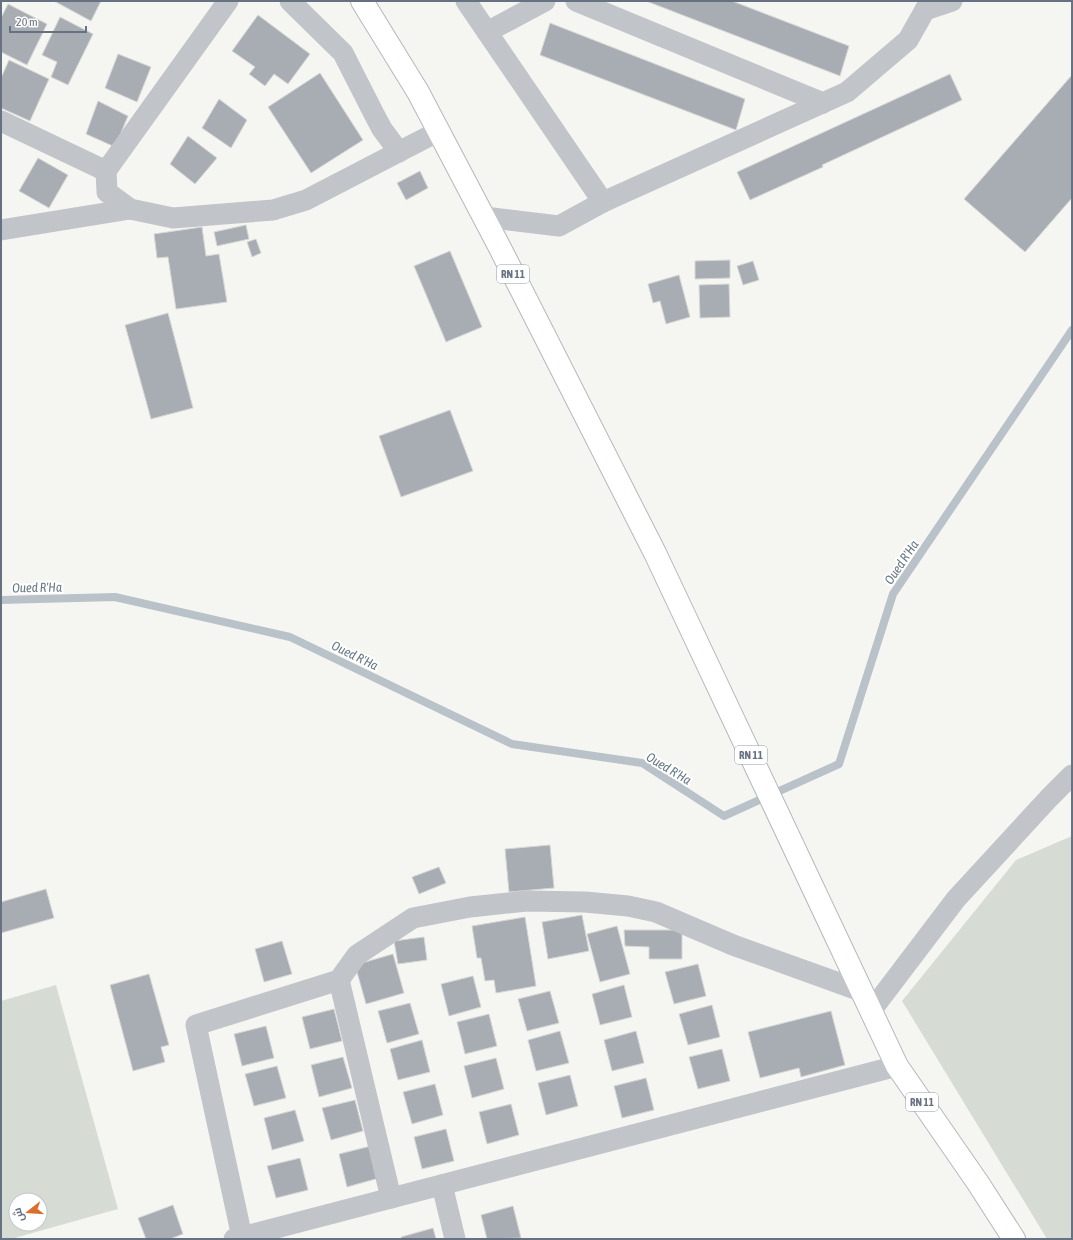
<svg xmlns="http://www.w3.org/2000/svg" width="1073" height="1240" viewBox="0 0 1073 1240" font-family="'Asap Condensed',Cairo,sans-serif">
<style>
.green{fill:#d6dcd4;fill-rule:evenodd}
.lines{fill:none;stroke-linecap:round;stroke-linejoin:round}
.stream{stroke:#b9c2c8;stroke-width:8}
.building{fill:#a8adb4;stroke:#d7d7d5}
.primary-casing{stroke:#b4b8bc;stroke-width:24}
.street{stroke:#c1c4c8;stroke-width:21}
.primary{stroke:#fff;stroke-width:22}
.labels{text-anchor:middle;stroke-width:4;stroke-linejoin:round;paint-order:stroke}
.shield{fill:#fff;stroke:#949ca8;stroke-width:1}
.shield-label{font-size:11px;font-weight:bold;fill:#667282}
.water-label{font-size:13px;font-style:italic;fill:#677985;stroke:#fff}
</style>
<rect width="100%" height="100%" fill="#f5f6f2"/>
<g class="green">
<path d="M1072 836V1239H1047L902 1001 1016 860Z"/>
<path d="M56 985 118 1209 11 1239H1V1001ZM16 1200H40V1224H16Z"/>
</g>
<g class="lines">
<path class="stream" d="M1 600 115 597 290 637 512 744 642 763 724 816 839 764 893 594 1072 330"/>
</g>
<g class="building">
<path d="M54 1H101L91 21Z"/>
<path d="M646 1H732L849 46 840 76Z"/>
<path d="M8 4 47 24 27 65 1 52V18Z"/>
<path d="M258 15 310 54 288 84 274 74 265 86 249 74 255 67 232 51Z"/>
<path d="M60 17 93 34 68 85 51 77 57 62 42 55Z"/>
<path d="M550 23 745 99 736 130 540 55Z"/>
<path d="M118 54 151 67 137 102 105 88Z"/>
<path d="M9 60 49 79 30 121 1 108V78Z"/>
<path d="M320 73 363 140 311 173 268 107Z"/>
<path d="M950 74 962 100 822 165 823 167 750 200 737 172Z"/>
<path d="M1072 75V198L1025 252 964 199Z"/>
<path d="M219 99 247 120 231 148 202 128Z"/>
<path d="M98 101 128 116 115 147 86 134Z"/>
<path d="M188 136 217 158 195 184 170 164Z"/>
<path d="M38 158 68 175 49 208 19 191Z"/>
<path d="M420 171 428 188 406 200 397 183Z"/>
<path d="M246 225 249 239 217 246 214 232Z"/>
<path d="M202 227 206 256 219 254 227 302 176 309 168 257 157 258 154 234Z"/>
<path d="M256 239 261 253 252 257 247 242Z"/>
<path d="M450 251 482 327 446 342 414 266Z"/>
<path d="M730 260V278L695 279V261Z"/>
<path d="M753 261 759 280 743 285 737 266Z"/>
<path d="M679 275 690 317 666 324 660 301 653 303 648 284Z"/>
<path d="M729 284 730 317 700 318 699 285Z"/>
<path d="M168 313 193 408 151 419 125 325Z"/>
<path d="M450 410 473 471 401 497 379 436Z"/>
<path d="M550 845 554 888 509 892 505 849Z"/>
<path d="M439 867 446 883 419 894 412 877Z"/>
<path d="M46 889 54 918 1 933V902Z"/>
<path d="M582 915 589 951 548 959 542 922Z"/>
<path d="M525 917 536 986 496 993 494 980 485 981 481 958H477L472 926Z"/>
<path d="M617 926 630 974 600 982 587 934Z"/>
<path d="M624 930H682V959H649V947L625 946Z"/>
<path d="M424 937 427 960 398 964 394 941Z"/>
<path d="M282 941 292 974 264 982 255 949Z"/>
<path d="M393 954 404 993 366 1004 355 965Z"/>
<path d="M698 964 706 996 674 1004 665 972Z"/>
<path d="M149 974 169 1045 161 1047 165 1062 133 1071 110 985Z"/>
<path d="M473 976 481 1007 449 1016 441 984Z"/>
<path d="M624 985 632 1017 600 1025 592 994Z"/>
<path d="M550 991 559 1023 527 1031 518 999Z"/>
<path d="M410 1003 419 1034 387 1043 378 1011Z"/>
<path d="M712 1005 720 1037 688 1045 679 1014Z"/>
<path d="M334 1009 342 1041 310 1049 302 1017Z"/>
<path d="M831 1011 845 1065 801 1077 799 1068 760 1078 748 1032Z"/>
<path d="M489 1014 497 1046 465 1054 457 1022Z"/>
<path d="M266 1026 274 1058 242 1066 234 1034Z"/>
<path d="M560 1031 569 1063 536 1071 528 1040Z"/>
<path d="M636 1031 644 1063 612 1071 604 1040Z"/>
<path d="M422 1040 430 1072 398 1080 390 1049Z"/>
<path d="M722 1049 730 1081 698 1089 689 1057Z"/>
<path d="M343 1057 352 1088 319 1097 311 1065Z"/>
<path d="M496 1058 504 1089 472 1098 464 1066Z"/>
<path d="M277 1066 286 1098 254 1106 245 1074Z"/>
<path d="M570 1075 578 1106 546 1115 538 1083Z"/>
<path d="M646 1078 654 1110 622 1118 614 1086Z"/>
<path d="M435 1084 443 1115 412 1124 403 1092Z"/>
<path d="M355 1100 363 1131 331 1140 322 1108Z"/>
<path d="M511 1104 519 1135 487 1144 479 1112Z"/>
<path d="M295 1110 304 1141 272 1150 264 1118Z"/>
<path d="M446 1129 454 1161 422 1169 414 1137Z"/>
<path d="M371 1146 379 1178 347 1187 339 1154Z"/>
<path d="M300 1158 308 1190 276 1198 267 1166Z"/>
<path d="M173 1205 183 1234 170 1239H146L138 1218Z"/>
<path d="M513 1206 521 1238 487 1239 481 1215Z"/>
<path d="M433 1228 436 1239H402L401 1237Z"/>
</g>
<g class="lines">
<g class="primary-casing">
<path id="primary" d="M362 1 418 92 500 248 655 553 897 1066 978 1183 1014 1239"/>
</g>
<g class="street">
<path d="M290 1 343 53 374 114 382 129 399 152"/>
<path d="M466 1 603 202"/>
<path d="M576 1 823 103"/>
<path d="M925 10 952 1"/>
<path d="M487 32 545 1"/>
<path d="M1 121 106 171 228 1"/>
<path d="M106 171 107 192 130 209 173 218 273 210 306 200 439 131"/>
<path d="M484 217 559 226 603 202 847 92 908 40 930 1"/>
<path d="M1 230 130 209"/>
<path d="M339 980 391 1198"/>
<path d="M871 1011 956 899 1049 798 1072 775"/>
<path d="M442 1185 455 1239"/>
<path d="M242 1237 196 1025 339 980 357 955 413 918 470 907 527 901 585 902 628 906 656 912 733 945 861 991"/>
<path d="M234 1239 897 1066"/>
</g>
<use href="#primary" class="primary"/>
</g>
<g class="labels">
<g class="shield">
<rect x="497" y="265" width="32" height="18" rx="3"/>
<rect x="735" y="746" width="32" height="18" rx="3"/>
<rect x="906" y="1093" width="32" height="18" rx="3"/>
</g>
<g class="shield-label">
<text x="513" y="278">RN 11</text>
<text x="751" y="759">RN 11</text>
<text x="922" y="1106">RN 11</text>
</g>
<g class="water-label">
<text transform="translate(901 562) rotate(-56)" y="5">Oued R'Ha</text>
<text transform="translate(37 587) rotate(-1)" y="5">Oued R'Ha</text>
<text transform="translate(355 655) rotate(26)" y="5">Oued R'Ha</text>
<text transform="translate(669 768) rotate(31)" y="5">Oued R'Ha</text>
</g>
</g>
<rect width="1073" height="1240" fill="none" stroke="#667282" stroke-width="4"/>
<g transform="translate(28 1212) rotate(253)"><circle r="19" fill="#ffffff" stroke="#c2c7cd"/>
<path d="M0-3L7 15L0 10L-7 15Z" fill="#dc6e2c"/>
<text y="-6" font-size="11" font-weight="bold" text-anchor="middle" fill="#667282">ش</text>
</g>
<path d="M10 26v6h76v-6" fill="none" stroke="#667282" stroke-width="2"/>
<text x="16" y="26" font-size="12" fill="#667282" stroke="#ffffff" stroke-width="3" paint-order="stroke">20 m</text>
</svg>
